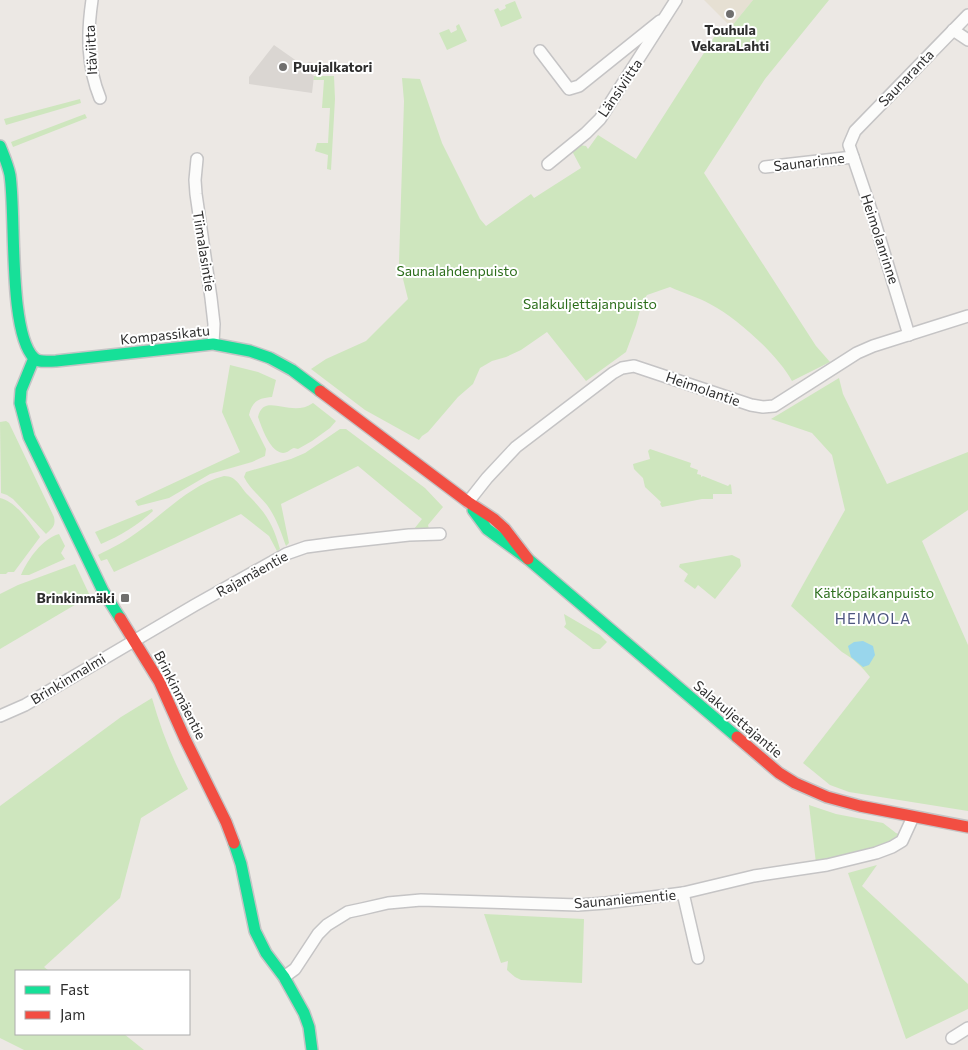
<svg xmlns="http://www.w3.org/2000/svg" width="968" height="1050" viewBox="0 0 968 1050" font-family="Commissioner,sans-serif">
<style>
.education{fill:#e6e0d3}
.green{fill:#cee6be}
.plaza{fill:#dad6d2}
.water{fill:#99d6ec}
.lines{fill:none;stroke-linecap:round;stroke-linejoin:round}
.street-casing{stroke:#c5c4c5;stroke-width:14}
.fast-casing{stroke:#c5c4c5;stroke-width:14}
.jam-casing{stroke:#c5c4c5;stroke-width:14}
.street{stroke:#fcfcfb;stroke-width:11}
.fast{stroke:#16e098;stroke-width:11}
.jam{stroke:#f24e42;stroke-width:11}
.poi-dot{fill:#706f6e;stroke:#fff;stroke-width:2}
.labels{text-anchor:middle;stroke-width:4;stroke-linejoin:round;paint-order:stroke}
.poi-label{font-size:14px;font-weight:bold;fill:#2e2e2e;stroke:#fff}
.street-label{font-size:14px;fill:#2e2e2e;stroke:#fff}
.park-label{font-size:14px;fill:#2c6e1b;stroke:#fff}
.neighbourhood-label{font-size:15px;letter-spacing:1px;fill:#4d5680;stroke:#fff}
</style>
<rect width="100%" height="100%" fill="#ece8e4"/>
<path class="education" d="M704 0H753L731 27Z"/>
<g class="green">
<path d="M753 0H829L765 79 704 173 816 346 830 362 792 381C777 354 737 318 710 304 698 297 683 293 670 287L647 295 642 303 636 325 626 352 586 381 547 332 521 350 506 357 492 361 480 368 473 384 458 397 428 432 422 436 419 440 365 410 311 369 326 359 366 341 408 299 399 263 404 101 402 78 420 79 442 143 480 219 486 226 531 194 534 198 581 168 572 151 580 145 586 146 588 149 598 135 636 159 718 31 731 27Z"/>
<path d="M515 1 522 18 501 27 494 10 498 8 500 11 506 8 505 5Z"/>
<path d="M459 24 467 41 447 50 439 33 449 29 451 33 457 30 456 26Z"/>
<path d="M314 76H334L335 99 331 170 327 169 328 155 315 151 317 143H328L330 108H322L324 80H313Z"/>
<path d="M80 99 81 103 6 125 4 119Z"/>
<path d="M85 114 87 118 13 147 11 142Z"/>
<path d="M230 365 258 372 276 380 272 397C259 398 252 401 249 415L266 449 265 456 252 462 210 474 169 498 138 506 135 501 240 452 222 412Z"/>
<path d="M839 378 843 394 887 484 968 452V510L922 541 968 645V811L849 792 830 785 803 763 870 677C862 667 854 659 842 652L791 606 845 510 832 455 812 433 771 419Z"/>
<path d="M313 403 336 421 330 428 312 441 298 449 294 448C290 449 288 453 283 453 270 452 262 428 258 417 264 391 291 419 313 403Z"/>
<path d="M6 421 9 423 54 517C56 526 52 528 46 534L13 499 7 495 1 493 0 422Z"/>
<path d="M340 429H346L425 488 443 507 428 525 429 529H414L422 519 358 466 281 504 289 543 286 546C281 532 276 517 267 505 259 495 250 489 244 477L246 472 291 459 305 453Z"/>
<path d="M650 449 691 463 690 467 698 470 697 474 701 475V477L703 476 728 486 730 484 731 485 732 494H713V499H702L662 507 660 504 661 502 645 487 643 478 634 469 633 464 650 459 648 451Z"/>
<path d="M224 476C237 476 240 487 248 495 266 513 273 524 280 549L277 551 269 536 241 514 114 572 107 559 101 561 98 555C112 548 126 541 139 531 167 511 190 485 224 476Z"/>
<path d="M0 498C17 502 30 523 40 537L14 572H8L6 574H0Z"/>
<path d="M152 509 153 511C138 525 120 536 101 544L95 532Z"/>
<path d="M59 534 65 546 61 553 65 559 29 575H21C28 559 42 539 59 534Z"/>
<path d="M732 555 740 559 741 566 715 599 698 585 695 589 684 581 688 574 679 567 680 564Z"/>
<path d="M75 564 90 596 0 649V594L18 585Z"/>
<path d="M564 614 600 635 607 642 600 649H593L564 627 566 624Z"/>
<path d="M152 698C161 730 173 760 188 789L141 818 120 898 44 967 49 971H16V1034H124L144 1050H24L0 1038V806L121 717Z"/>
<path d="M809 805 836 814 883 823 896 833 899 834 892 844 816 863Z"/>
<path d="M877 865 862 886 968 984V1009L906 1039 848 873Z"/>
<path d="M484 914 584 919 582 983 521 980 515 977 507 970 508 961 501 963Z"/>
</g>
<path class="plaza" d="M274 45 301 64 312 62 306 70 314 76 312 93 249 84V77Z"/>
<path class="water" d="M863 641 873 646 875 655 869 665 863 667 851 657 848 646 854 642Z"/>
<g class="lines">
<g class="street-casing">
<g id="street">
<path d="M92 0C87 34 87 66 100 98"/>
<path d="M953 30 968 40"/>
<path d="M540 51 569 89 579 86 660 21"/>
<path d="M197 159 195 180 196 194 211 298 214 324 213 344"/>
<path d="M548 164 586 133 600 119 676 0"/>
<path d="M765 167 853 157"/>
<path d="M909 335 872 213 849 145 855 131 968 15"/>
<path d="M468 502 487 478 516 447 613 373 622 368 634 366 751 405 763 407 774 406 857 353 873 346 968 316"/>
<path d="M0 716 25 705 195 605 286 554 306 547 336 543 409 535 440 534"/>
<path d="M683 893 698 958"/>
<path d="M284 977 295 969 318 934 327 925 348 912 362 909 388 903 421 900 578 905 606 903 683 893 754 876 827 865 876 853 892 847 902 841 913 817"/>
<path d="M952 1038 968 1028"/>
</g>
</g>
<g class="fast-casing">
<g id="fast">
<path d="M0 146C4 156 8 165 10 175 16 215 8 332 34 358 39 363 49 361 56 361L213 344 250 351 270 358 292 370 320 391"/>
<path d="M34 358 21 390 20 403 29 437 103 591 120 618"/>
<path d="M473 510 487 529 528 559 737 737"/>
<path d="M234 843 241 864 255 931 266 953 284 977 304 1013 309 1027 312 1050"/>
</g>
</g>
<g class="jam-casing">
<g id="jam">
<path d="M320 391 468 502 494 519 505 529 528 559"/>
<path d="M120 618 159 681 185 739 226 822 234 843"/>
<path d="M737 737 779 773 795 783 827 797 860 806 968 827"/>
</g>
</g>
<use href="#street" class="street"/>
<use href="#fast" class="fast"/>
<use href="#jam" class="jam"/>
</g>
<g class="poi-dot">
<circle cx="730" cy="14" r="5"/>
<circle cx="283" cy="67" r="5"/>
<rect x="120" y="593" width="10" height="10" rx="2.5"/>
</g>
<g class="labels">
<g class="poi-label">
<text x="730" y="35">Touhula<tspan x="730" dy="16">VekaraLahti</tspan></text>
<text x="293" y="72" text-anchor="start">Puujalkatori</text>
<text x="115" y="603" text-anchor="end">Brinkinmäki</text>
</g>
<g class="street-label">
<text transform="translate(91 50) rotate(-93)" y="5">Itäviitta</text>
<text transform="translate(906 78) rotate(-46)" y="5">Saunaranta</text>
<text transform="translate(620 88) rotate(-56)" y="5">Länsiviitta</text>
<text transform="translate(809 162) rotate(-7)" y="5">Saunarinne</text>
<text transform="translate(880 239) rotate(72)" y="5">Heimolanrinne</text>
<text transform="translate(204 251) rotate(81)" y="5">Tiimalasintie</text>
<text transform="translate(165 335) rotate(-6)" y="5">Kompassikatu</text>
<text transform="translate(703 389) rotate(19)" y="5">Heimolantie</text>
<text transform="translate(252 574) rotate(-29)" y="5">Rajamäentie</text>
<text transform="translate(68 679) rotate(-31)" y="5">Brinkinmalmi</text>
<text transform="translate(180 695) rotate(63)" y="5">Brinkinmäentie</text>
<text transform="translate(738 719) rotate(40)" y="5">Salakuljettajantie</text>
<text transform="translate(625 899) rotate(-5)" y="5">Saunaniementie</text>
</g>
<g class="park-label">
<text x="457" y="276">Saunalahdenpuisto</text>
<text x="590" y="309">Salakuljettajanpuisto</text>
<text x="874" y="598">Kätköpaikanpuisto</text>
</g>
<g class="neighbourhood-label">
<text x="873" y="624">HEIMOLA</text>
</g>
</g>
<rect x="15" y="970" width="175" height="65" fill="#ffffff" stroke="#ababab"/>
<rect x="25" y="986" width="25" height="8" fill="#16e098" stroke="#ababab"/>
<text x="60" y="995" font-size="15" fill="#2e2e2e">Fast</text>
<rect x="25" y="1011" width="25" height="8" fill="#f24e42" stroke="#ababab"/>
<text x="60" y="1020" font-size="15" fill="#2e2e2e">Jam</text>
</svg>
